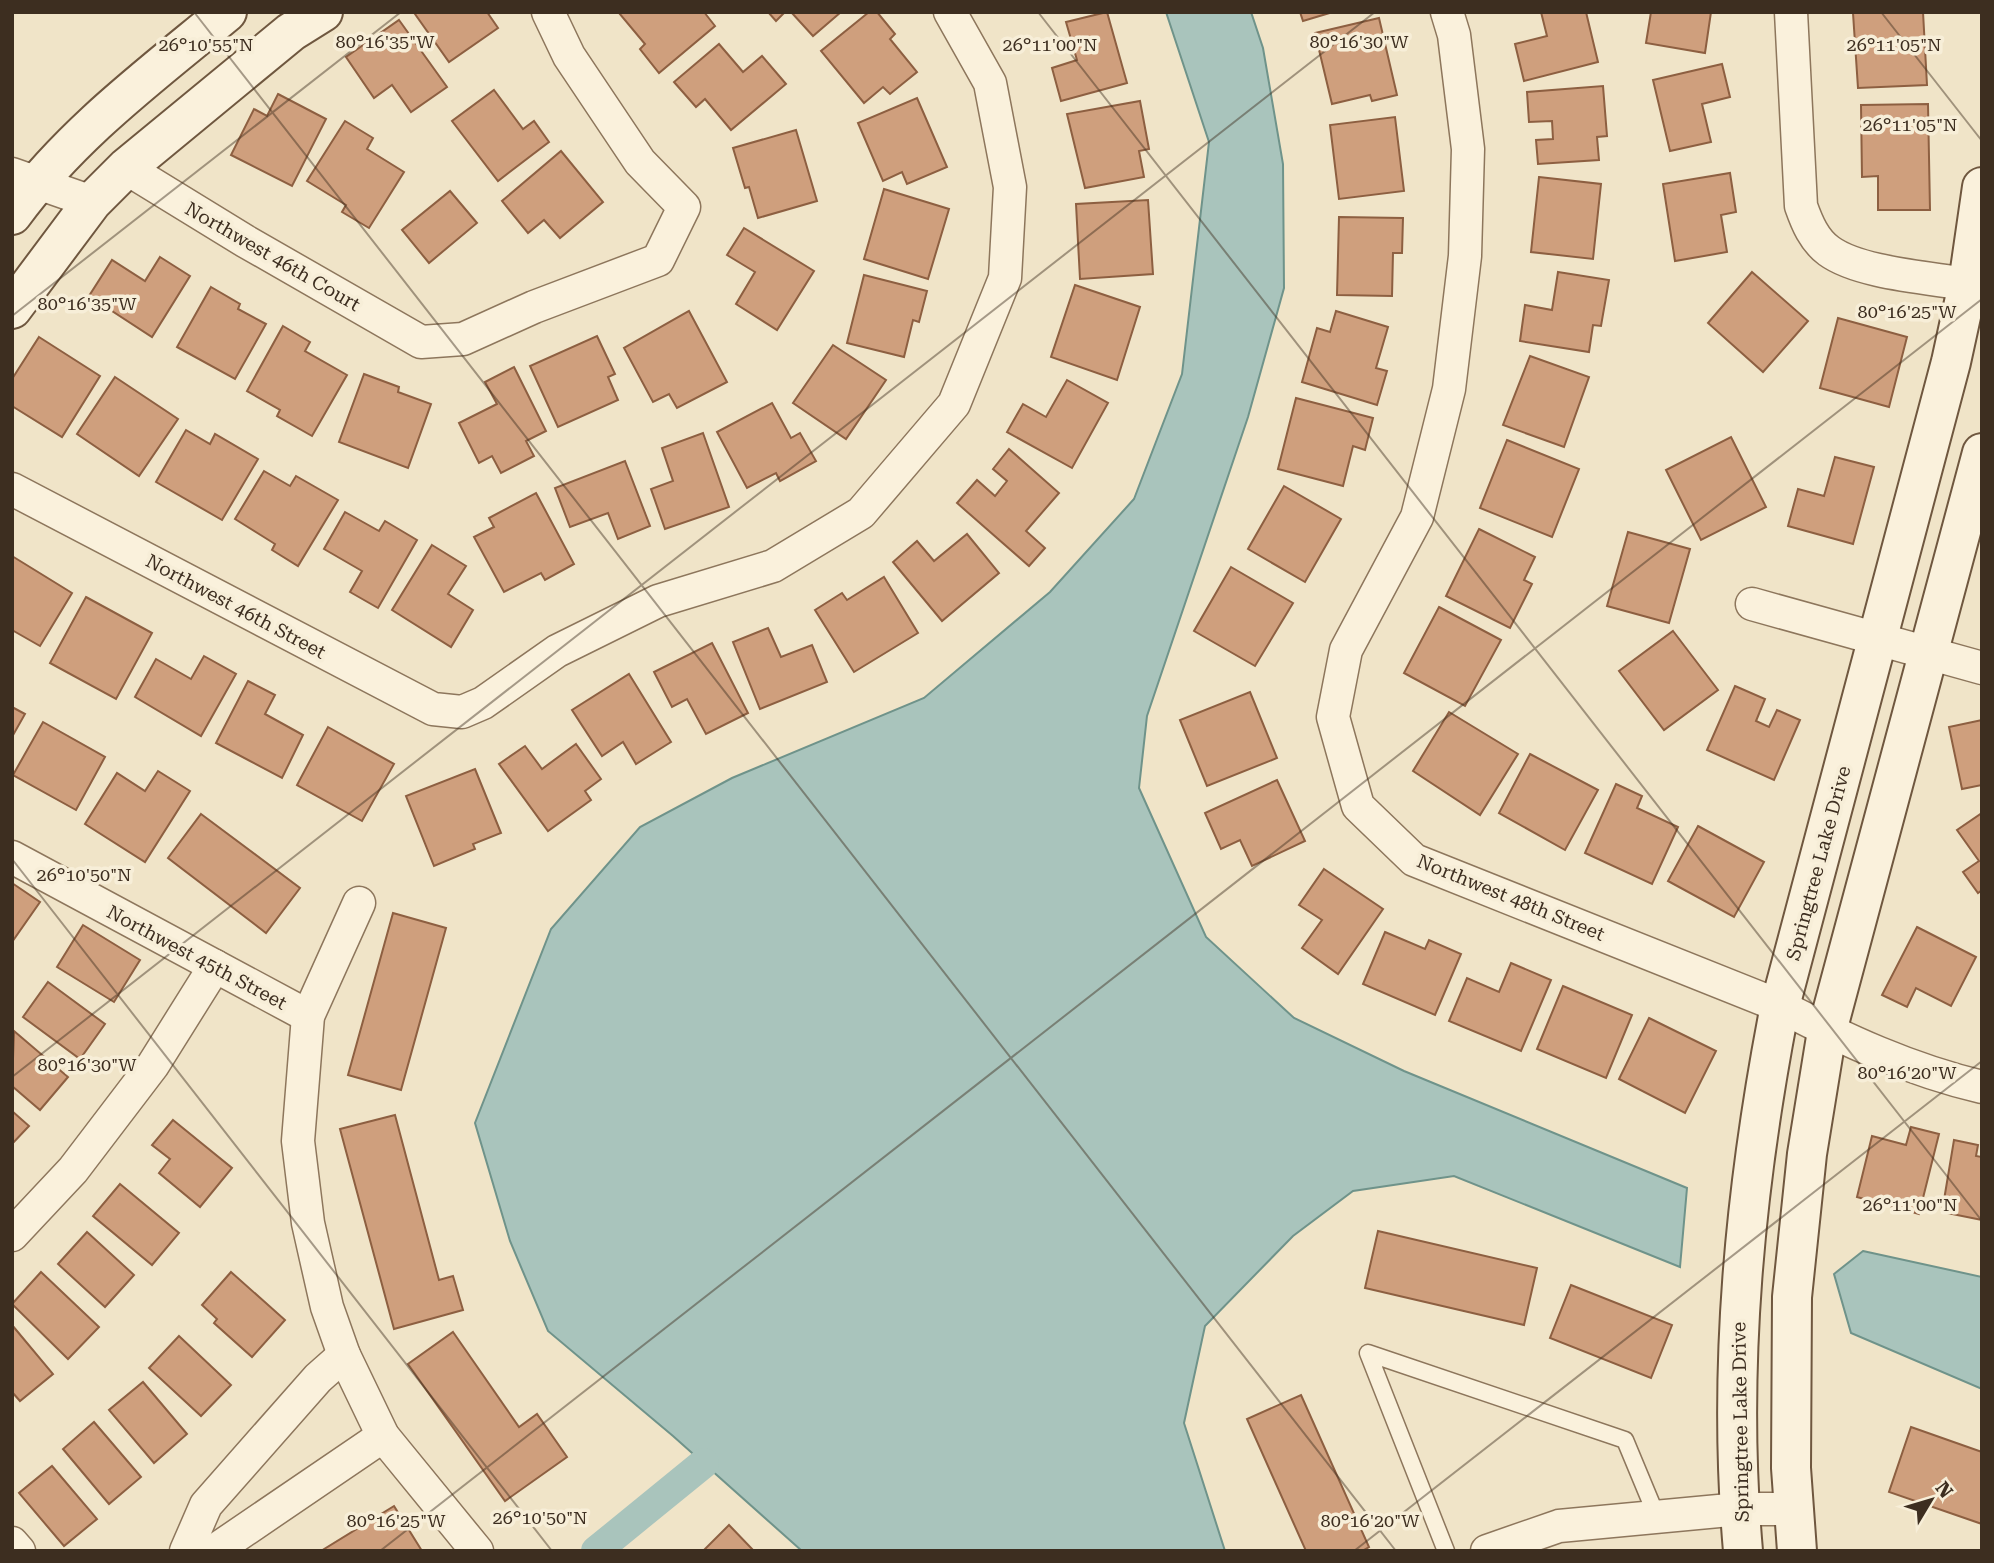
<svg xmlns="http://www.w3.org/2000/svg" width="1994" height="1563" viewBox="0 0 1994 1563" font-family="'Roboto Serif',serif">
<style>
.water{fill:#a9c4bc;stroke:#6f938a;stroke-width:2}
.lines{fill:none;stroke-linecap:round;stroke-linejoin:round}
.canal{stroke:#a9c4bc;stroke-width:30}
.building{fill:#cf9f7d;stroke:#8d5f41;stroke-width:2}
.lane-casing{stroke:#8d765c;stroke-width:19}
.street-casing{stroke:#8d765c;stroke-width:35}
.secondary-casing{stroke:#6f573f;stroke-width:42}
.lane{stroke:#faf1dc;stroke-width:16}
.street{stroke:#faf1dc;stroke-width:32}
.secondary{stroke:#faf1dc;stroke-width:38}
.ticks{fill:none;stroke:#3d2e20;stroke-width:2;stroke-opacity:0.45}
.labels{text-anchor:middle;stroke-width:7;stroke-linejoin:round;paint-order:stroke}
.street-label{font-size:19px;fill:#3d2e20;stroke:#f7eed8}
.ticks-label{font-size:18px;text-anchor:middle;fill:#3d2e20;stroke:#f7eed8;stroke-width:7;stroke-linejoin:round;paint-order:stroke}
</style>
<rect width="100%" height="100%" fill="#f0e4c8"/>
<g class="water">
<path d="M1166 12H1251L1263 48 1283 164 1284 288 1248 417 1147 716 1139 788 1206 937 1294 1018 1404 1071 1687 1188 1680 1267 1454 1176 1353 1191 1293 1236 1205 1326 1184 1423 1225 1551H802L673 1436 548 1331 510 1241 475 1123 551 929 640 827 732 778 924 698 1050 592 1134 499 1182 374 1209 142Z"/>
<path d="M1863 1251 1982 1277V1389L1851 1333 1834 1274Z"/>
</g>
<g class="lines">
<path class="canal" d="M596 1551 704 1463"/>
</g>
<g class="building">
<path d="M418 12H487L498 28 449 62 415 14Z"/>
<path d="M704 12 715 26 659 73 640 49 645 44 619 13Z"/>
<path d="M768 12H785L776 21Z"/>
<path d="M791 12H841L813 36Z"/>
<path d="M869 12H877L895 34 890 39 917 72 890 94 883 87 864 103 821 51Z"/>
<path d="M1107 12 1127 83 1061 101 1052 68 1077 60 1066 22Z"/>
<path d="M1300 12H1333L1303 21Z"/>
<path d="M1541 12H1586L1598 62 1524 81 1515 44 1547 36Z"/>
<path d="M1651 12H1720H1711L1705 53 1646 43Z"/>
<path d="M1923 12 1927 85 1858 88 1853 13Z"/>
<path d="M1379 18 1397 95 1372 101 1370 95 1332 104 1315 33Z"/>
<path d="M399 20 447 87 411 112 392 85 374 98 346 57Z"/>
<path d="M719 44 743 72 762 56 786 84 731 130 705 99 696 107 674 82Z"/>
<path d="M1722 64 1730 97 1702 104 1711 142 1670 151 1653 80Z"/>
<path d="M1603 86 1607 136 1597 137 1599 160 1538 164 1536 140 1553 139 1552 121 1529 122 1527 92Z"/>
<path d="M494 90 523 129 534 121 549 142 498 181 452 121Z"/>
<path d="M278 94 326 119 292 186 231 155 254 109 267 116Z"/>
<path d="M917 98 947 167 907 184 902 172 883 181 858 123Z"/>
<path d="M1140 101 1149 149 1139 151 1144 177 1085 188 1067 114Z"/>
<path d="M1928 104 1930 210H1878V176L1862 177 1861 105Z"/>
<path d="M1395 117 1404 191 1339 199 1330 125Z"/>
<path d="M345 121 373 138 367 149 404 172 369 228 342 212 346 205 307 181Z"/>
<path d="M796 130 817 201 758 218 749 187 745 188 733 148Z"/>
<path d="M561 151 603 202 560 238 544 220 528 233 502 201Z"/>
<path d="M1730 173 1736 212 1721 215 1727 252 1675 261 1663 184Z"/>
<path d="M1539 177 1601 184 1593 259 1531 252Z"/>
<path d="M884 189 949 209 928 279 864 259Z"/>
<path d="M450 191 477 223 429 263 402 230Z"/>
<path d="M1148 200 1153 274 1080 279 1076 204Z"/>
<path d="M1339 217 1403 218 1402 253H1393L1392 296 1337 295Z"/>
<path d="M744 228 814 271 777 330 736 304 755 272 727 255Z"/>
<path d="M160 257 190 276 152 337 89 296 112 260 145 281Z"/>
<path d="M1558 272 1609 280 1601 326 1593 325 1589 352 1520 341 1525 305 1552 310Z"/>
<path d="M1752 272 1808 321 1763 372 1708 323Z"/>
<path d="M864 275 927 291 919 322 913 320 904 357 847 343Z"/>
<path d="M1075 285 1140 307 1117 380 1051 357Z"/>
<path d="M211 287 240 304 238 309 266 324 235 379 177 347Z"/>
<path d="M689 311 727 382 677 408 669 394 653 402 624 348Z"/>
<path d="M1336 311 1388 327 1376 368 1387 371 1377 405 1302 382 1317 328 1330 332Z"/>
<path d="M1838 318 1907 337 1889 407 1820 388Z"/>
<path d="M283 326 310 342 305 351 347 375 312 436 277 416 280 410 247 391Z"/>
<path d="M597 336 615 374 608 377 618 400 558 427 530 366Z"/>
<path d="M39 337 100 376 62 437 12 406V379Z"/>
<path d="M833 345 886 380 846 439 793 403Z"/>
<path d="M1530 356 1589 377 1564 447 1503 425Z"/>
<path d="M514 367 546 431 526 441 534 456 501 473 492 456 479 463 459 423 497 404 485 382Z"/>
<path d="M364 374 399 387 398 392 431 404 408 468 339 442Z"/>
<path d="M115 377 178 419 139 476 77 434Z"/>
<path d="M1067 380 1108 403 1072 468 1007 432 1023 404 1046 417Z"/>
<path d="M1296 398 1373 418 1365 450 1353 446 1343 486 1278 469Z"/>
<path d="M772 403 791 438 800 433 816 461 780 481 776 473 747 488 717 432Z"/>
<path d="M186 430 210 444 215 434 258 459 222 520 156 482Z"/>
<path d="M703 433 729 507 665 529 651 489 673 481 662 448Z"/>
<path d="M1731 437 1766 507 1701 540 1666 470Z"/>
<path d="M1507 440 1579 469 1552 537 1480 508Z"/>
<path d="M1009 449 1059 493 1026 531 1045 548 1029 566 957 503 977 480 995 496 1007 481 993 469Z"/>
<path d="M1835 457 1874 467 1853 544 1788 526 1798 489 1824 496Z"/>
<path d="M625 461 650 526 618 539 608 513 570 527 555 488Z"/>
<path d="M264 471 290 486 296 476 338 500 298 566 272 550 275 544 235 519Z"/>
<path d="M1284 486 1341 519 1305 582 1248 549Z"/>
<path d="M536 493 574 564 545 580 541 573 504 592 474 537 494 527 489 518Z"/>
<path d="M345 512 379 531 385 521 417 540 378 608 350 592 362 571 324 549Z"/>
<path d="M1479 529 1535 557 1524 580 1532 584 1510 628 1446 596Z"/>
<path d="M1628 532 1690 549 1669 623 1607 606Z"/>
<path d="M967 534 999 573 942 621 893 562 917 541 934 561Z"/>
<path d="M432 545 466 566 448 594 473 610 451 647 392 610Z"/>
<path d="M12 556 72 593 40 646 12 630Z"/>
<path d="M1231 567 1293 603 1255 666 1194 631Z"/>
<path d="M884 577 918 633 854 672 815 610 842 593 847 600Z"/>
<path d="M86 597 152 633 116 699 50 663Z"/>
<path d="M1439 607 1501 640 1465 706 1404 673Z"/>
<path d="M768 628 781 657 812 645 827 682 760 709 733 642Z"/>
<path d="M1673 631 1718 690 1664 730 1619 671Z"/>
<path d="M712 643 748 713 706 734 687 699 672 707 654 672Z"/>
<path d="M204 656 236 674 201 736 135 697 156 659 191 679Z"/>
<path d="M629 674 671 742 636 764 623 742 602 756 572 710Z"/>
<path d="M248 681 275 695 265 714 303 735 282 778 216 743Z"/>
<path d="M1735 686 1765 699 1756 721 1769 727 1777 710 1800 720 1774 780 1707 750Z"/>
<path d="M1250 692 1277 758 1207 786 1180 720Z"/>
<path d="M12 707 25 714 12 737Z"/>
<path d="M1449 712 1518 754 1480 815 1413 771Z"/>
<path d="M1982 720V785L1962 789 1949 727Z"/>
<path d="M43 722 105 757 76 810 13 775Z"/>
<path d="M328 727 394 764 362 821 297 785Z"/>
<path d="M576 744 601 779 585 791 591 800 548 831 499 764 525 746 542 769Z"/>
<path d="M1530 754 1598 790 1565 850 1499 813Z"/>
<path d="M475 769 501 833 473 844 475 849 434 866 406 796Z"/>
<path d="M158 771 190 791 145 862 85 824 117 773 145 791Z"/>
<path d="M1277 780 1305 841 1252 866 1240 840 1221 849 1205 813Z"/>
<path d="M1616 784 1642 796 1637 808 1678 827 1652 884 1585 853Z"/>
<path d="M1982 813V890L1978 893 1963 872 1979 861 1957 830Z"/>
<path d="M201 814 300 888 266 933 168 858Z"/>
<path d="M1698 826 1764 862 1734 917 1668 881Z"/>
<path d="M1324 869 1383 909 1338 974 1302 948 1322 920 1299 905Z"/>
<path d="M12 883 40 902 12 942Z"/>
<path d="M393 913 446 928 401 1090 348 1075Z"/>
<path d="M83 925 140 960 114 1002 57 967Z"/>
<path d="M1917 927 1976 957 1951 1006 1916 988 1907 1007 1882 995Z"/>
<path d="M1385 932 1425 949 1429 940 1461 954 1435 1015 1363 984Z"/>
<path d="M1511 963 1551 980 1521 1051 1449 1021 1467 978 1499 992Z"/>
<path d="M48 982 105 1024 80 1059 23 1017Z"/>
<path d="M1563 986 1632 1015 1606 1078 1537 1049Z"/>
<path d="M1649 1018 1716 1051 1685 1113 1619 1079Z"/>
<path d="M14 1031 68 1077 40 1110 12 1086Z"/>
<path d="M12 1111 29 1126 12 1144Z"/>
<path d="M395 1115 439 1280 453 1276 463 1310 394 1329 340 1129Z"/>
<path d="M173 1120 232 1168 200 1207 159 1173 170 1159 152 1145Z"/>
<path d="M1911 1127 1939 1134 1919 1214 1857 1197 1872 1136 1906 1145Z"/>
<path d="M1954 1140 1978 1145 1976 1156 1982 1157V1220L1942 1212Z"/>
<path d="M120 1184 179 1233 152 1265 93 1216Z"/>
<path d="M1378 1231 1537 1268 1524 1325 1365 1288Z"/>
<path d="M87 1232 134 1275 105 1307 58 1264Z"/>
<path d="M41 1272 99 1327 68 1359 12 1304Z"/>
<path d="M231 1272 285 1320 252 1357 214 1323 217 1319 202 1305Z"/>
<path d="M1571 1285 1672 1325 1651 1378 1550 1338Z"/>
<path d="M12 1325 53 1374 20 1401 12 1392Z"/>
<path d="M453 1332 519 1427 537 1414 567 1457 505 1501 408 1364Z"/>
<path d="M179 1336 231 1385 201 1416 149 1368Z"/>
<path d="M143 1382 187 1434 154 1463 109 1410Z"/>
<path d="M1301 1395 1369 1547 1362 1551H1306L1247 1419Z"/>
<path d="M94 1422 141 1477 109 1504 63 1449Z"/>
<path d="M1911 1427 1982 1452V1524L1889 1492Z"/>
<path d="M52 1466 97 1519 64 1546 19 1493Z"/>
<path d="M394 1506 422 1551H321Z"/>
<path d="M729 1525 754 1551H703Z"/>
</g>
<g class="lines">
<g class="lane-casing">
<path id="lane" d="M1446 1551 1368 1353 1625 1440 1657 1517"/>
</g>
<g class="street-casing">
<g id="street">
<path d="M1447 12 1454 35 1468 149 1465 256 1449 389 1417 517 1346 650 1333 717 1358 806 1414 860 1780 1006C1845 1040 1910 1070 1982 1087"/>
<path d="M1791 12 1801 206C1807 223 1814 240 1829 251 1862 275 1940 278 1982 287"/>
<path d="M126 168 245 241 421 342 463 339 534 307 658 260 684 207 640 162 569 56 548 12"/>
<path d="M12 174 92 202"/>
<path d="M12 489 433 709 462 712 483 703 557 651 658 601 773 566 861 513 954 404 1005 278 1010 187 990 83 950 12"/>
<path d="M1752 604 1982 668"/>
<path d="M12 857 308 1016"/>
<path d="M359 903 308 1016 298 1141 308 1223 327 1307 344 1355 383 1436 477 1551"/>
<path d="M12 1235 73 1170 153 1065 215 966"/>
<path d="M12 1543 19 1551"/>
<path d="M186 1551 206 1505 318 1378 344 1355"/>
<path d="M214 1551 383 1436"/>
<path d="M1487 1551 1559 1526 1740 1509H1794"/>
</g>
</g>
<g class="secondary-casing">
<g id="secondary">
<path d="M12 215C71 134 151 75 227 12"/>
<path d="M12 309 92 202 126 168 291 32 323 12"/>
<path d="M1743 1551C1727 1368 1745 1186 1780 1006L1951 362 1968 284 1982 187"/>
<path d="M1797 1551 1791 1468 1792 1297 1807 1154 1827 1031 1982 453"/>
</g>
</g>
<use href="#lane" class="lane"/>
<use href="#street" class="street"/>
<use href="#secondary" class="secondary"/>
</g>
<path class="ticks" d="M194 12 1396 1551M1038 12 1982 1221M1881 12 1982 141M12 316 401 12M12 859 552 1551M12 1077 1375 12M380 1551 1982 299M1354 1551 1982 1061"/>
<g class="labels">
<g class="street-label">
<text transform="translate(273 256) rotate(30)" y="7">Northwest 46th Court</text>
<text transform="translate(236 606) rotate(28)" y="7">Northwest 46th Street</text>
<text transform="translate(1818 863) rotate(-75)" y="7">Springtree Lake Drive</text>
<text transform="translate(1511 897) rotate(22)" y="7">Northwest 48th Street</text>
<text transform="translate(197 957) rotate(28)" y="7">Northwest 45th Street</text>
<text transform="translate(1740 1422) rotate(-91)" y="7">Springtree Lake Drive</text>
</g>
</g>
<g class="ticks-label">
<text x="385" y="48">80°16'35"W</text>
<text x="1359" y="48">80°16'30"W</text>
<text x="206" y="51">26°10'55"N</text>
<text x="1050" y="51">26°11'00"N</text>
<text x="1894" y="51">26°11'05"N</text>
<text x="1910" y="131">26°11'05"N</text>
<text x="87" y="310">80°16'35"W</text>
<text x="1907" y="318">80°16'25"W</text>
<text x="84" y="881">26°10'50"N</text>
<text x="87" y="1071">80°16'30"W</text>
<text x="1907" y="1079">80°16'20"W</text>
<text x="1910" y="1211">26°11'00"N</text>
<text x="540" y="1524">26°10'50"N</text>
<text x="396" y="1527">80°16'25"W</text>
<text x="1370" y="1527">80°16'20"W</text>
</g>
<rect width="1994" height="1563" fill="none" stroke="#3d2e20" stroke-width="28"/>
<g transform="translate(1931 1500) rotate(52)" stroke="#f7eed8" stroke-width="5" paint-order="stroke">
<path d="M0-5L12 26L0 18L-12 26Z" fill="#3d2e20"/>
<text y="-10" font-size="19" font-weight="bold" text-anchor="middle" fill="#3d2e20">N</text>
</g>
</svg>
